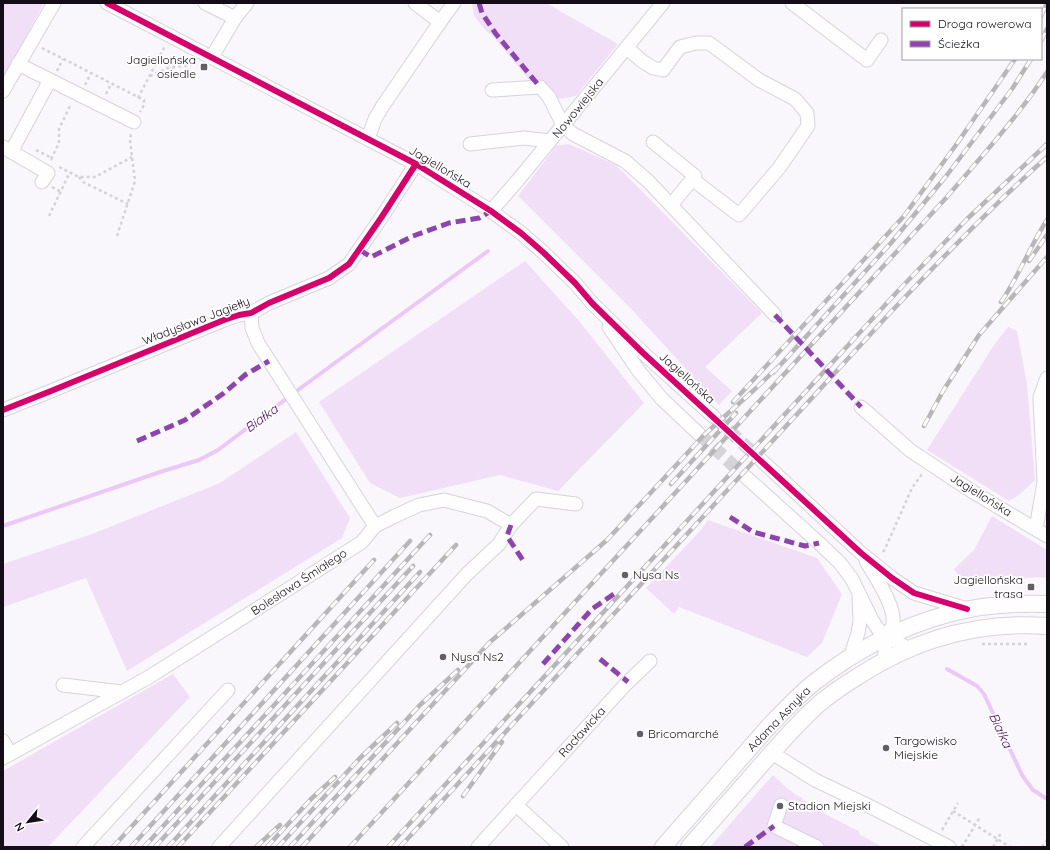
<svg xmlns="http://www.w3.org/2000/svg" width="1050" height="850" viewBox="0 0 1050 850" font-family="Quicksand,sans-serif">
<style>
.green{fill:#f1dff8}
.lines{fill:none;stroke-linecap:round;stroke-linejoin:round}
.stream{stroke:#ecc8f9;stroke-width:4}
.minor-tunnel{stroke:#d7d4d9;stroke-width:13;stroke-dasharray:13 6;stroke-linecap:butt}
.minor-casing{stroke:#d8d3db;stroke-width:15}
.major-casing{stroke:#d8d3db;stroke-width:18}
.path{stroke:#d4d2d4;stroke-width:2.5;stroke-dasharray:3 3;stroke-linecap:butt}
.minor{stroke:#fefefe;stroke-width:13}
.major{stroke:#fefefe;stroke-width:16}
.rail-casing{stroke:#b8b6b8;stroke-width:4.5}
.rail{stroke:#fff;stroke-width:3;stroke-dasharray:9;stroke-linecap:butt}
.quiet{stroke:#8e44ad;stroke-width:5;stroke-dasharray:10 5;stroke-linecap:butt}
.cycleway-casing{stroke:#fff;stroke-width:8}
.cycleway{stroke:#d6006c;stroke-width:6}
.poi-dot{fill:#645f67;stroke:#fff;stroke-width:1.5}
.labels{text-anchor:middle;stroke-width:3.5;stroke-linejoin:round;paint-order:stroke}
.poi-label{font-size:12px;fill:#140d17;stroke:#fff;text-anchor:start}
.street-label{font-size:12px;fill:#140d17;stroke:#fff}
.water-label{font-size:13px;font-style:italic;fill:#4b0b5d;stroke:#fff}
</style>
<rect width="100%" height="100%" fill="#f9f7fb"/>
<g class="green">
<path d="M3 3H44L3 78Z"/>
<path d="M472 3H546L618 44 576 96 559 99 542 82H531L490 33 489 34 474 16Z"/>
<path d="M569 144 616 165 762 313 705 367 732 391 719 405 634 312 518 196 556 146Z"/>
<path d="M525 261 580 322 644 403 558 491 500 475 400 498 370 483 319 402Z"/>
<path d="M1008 327 1017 331 1027 384 1035 480 1019 495 1009 501 927 450 994 345Z"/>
<path d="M296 432 350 518 342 538 127 671 86 578 3 607V564L92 534 220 483Z"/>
<path d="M992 516 1047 550V578L1039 577 999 580H961L954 569 974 550Z"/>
<path d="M708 520 817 558 842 594 822 643 807 657 679 607 674 614 646 588 701 530Z"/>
<path d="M173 674 190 697 48 847H3V771Z"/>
<path d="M773 775 788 789 796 795 803 798 802 799 827 815 860 832 859 834 882 847H710Z"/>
</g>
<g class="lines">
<g class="stream">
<path d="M3 526 160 472 199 460 218 450 302 387 488 251"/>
<path d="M947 669 977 686 984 694 1022 775 1033 790 1047 799"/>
</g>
<g class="minor-tunnel">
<path d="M714 417 761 460"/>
<path d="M699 434 746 477"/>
</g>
<g class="minor-casing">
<g id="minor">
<path d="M107 3 416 164 491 211 521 233 544 253 575 283 592 303 642 352 714 417"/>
<path d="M205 3 235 18"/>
<path d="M792 3 867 60 881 40"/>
<path d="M440 22 454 3"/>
<path d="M627 48 642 61 653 68 663 70 680 47 696 43H709L759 80 795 99 807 113 808 126 779 168 739 215 692 179"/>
<path d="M212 57 235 18 247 3"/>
<path d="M18 64 134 122"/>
<path d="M492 90 540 87 549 97 563 125 573 134 625 161 648 181 775 315"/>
<path d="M3 91 54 3"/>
<path d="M368 139 375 119 382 107 440 22 415 3"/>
<path d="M653 142 695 176 671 205"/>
<path d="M470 144 524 138 550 141"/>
<path d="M3 147 48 173 42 182"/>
<path d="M11 152 50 80"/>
<path d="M491 211 518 180 663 3"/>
<path d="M251 313 252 328 258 343 375 526"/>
<path d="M609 327 638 370 662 399 699 434"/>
<path d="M861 407 911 451 973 492 1047 536"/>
<path d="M3 410 51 391 224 320 239 315 251 313 269 303 329 278 349 264 381 218 416 164"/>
<path d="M761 460 861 553 892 578 914 593 967 609"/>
<path d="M746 477 819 543 840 563 852 579 872 620 878 629 888 637 909 649"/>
<path d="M511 525 536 499 576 504"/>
<path d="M1036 529 1044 482 1040 397 1047 378"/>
<path d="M866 561C875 576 896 607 893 624 892 628 889 632 888 636 885 644 885 653 884 661"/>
<path d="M850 658 858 633 860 621 859 597"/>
<path d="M63 685 122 692"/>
<path d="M3 741 10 754"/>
<path d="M772 753 815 780 867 805 949 847"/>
<path d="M3 758 149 677 293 586 362 542 375 526 395 516 419 505 444 500 487 511 511 525 499 544 467 574 219 847"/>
<path d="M516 805 562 847"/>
<path d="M781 805 774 826 817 847"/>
<path d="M83 847 228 690"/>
<path d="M478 847 625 685 650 661"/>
</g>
</g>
<g class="major-casing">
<g id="major">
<path d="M663 847 770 725C785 710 799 694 816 681 855 651 900 627 948 614 979 605 1014 603 1047 604"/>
<path d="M689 847C711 822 733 797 755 772 776 748 796 724 820 703 831 694 844 685 857 677 915 639 978 621 1047 626"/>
</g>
</g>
<g class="path">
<path d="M42 48 144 100V105L140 112"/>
<path d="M57 71 63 59"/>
<path d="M150 76 168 68 197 64"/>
<path d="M85 85 91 73"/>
<path d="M106 94 111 84"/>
<path d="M138 98 165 46"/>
<path d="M36 150 48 156 52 160"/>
<path d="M51 159 59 143V129L71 104"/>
<path d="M59 167 79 177H95L132 157"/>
<path d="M79 177 83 182 128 204"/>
<path d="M52 187 61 192"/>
<path d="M49 216 70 172"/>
<path d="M117 236 135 181 130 140 131 133"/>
<path d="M883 552 885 549 912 488 922 474"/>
<path d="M982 644H1028"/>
<path d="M953 811 1010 847"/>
<path d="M942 830 958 803"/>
<path d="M962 847 980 817"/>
<path d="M993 847 1001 833"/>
<path d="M1023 847H1024"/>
<path d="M1042 847 1047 840"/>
</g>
<use href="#minor" class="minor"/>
<use href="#major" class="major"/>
<g class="rail-casing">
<g id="rail">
<path d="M1041 16 1047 3"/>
<path d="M1041 41 1047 29"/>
<path d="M1029 261 1047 235"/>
<path d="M1001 302C1019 276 1030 246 1047 220"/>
<path d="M774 372 891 243 947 175 1012 89 1031 59"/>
<path d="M733 402 904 216 956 145 1015 59"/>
<path d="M924 426 943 391 979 335 1047 257"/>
<path d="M671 484 736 413"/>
<path d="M463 796 502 742"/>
<path d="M113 847 374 560"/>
<path d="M131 847 410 541"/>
<path d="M144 847 430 535"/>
<path d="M155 847 413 566"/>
<path d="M168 847 420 572"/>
<path d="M178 847 456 545"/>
<path d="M256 847 280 825"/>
<path d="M267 847 311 799 335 777"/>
<path d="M278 847 360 758 397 723"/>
<path d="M290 847 420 705 458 670"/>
<path d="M302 847 489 643 607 540 704 435 754 390 778 367"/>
<path d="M350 847 946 198C981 157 1018 117 1047 72"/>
<path d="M388 847 897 292 967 219 1047 144"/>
<path d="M400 847 889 314C940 260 992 206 1047 157"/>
</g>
</g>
<use href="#rail" class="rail"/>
<g class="quiet">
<path d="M479 3 482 13 496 34 540 87"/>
<path d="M360 250 371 257 413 236 449 223 479 218 491 211"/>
<path d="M775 315 861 407"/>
<path d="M137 441 185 420 224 393 245 375 269 361"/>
<path d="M730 517 753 532 805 546 819 543"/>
<path d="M511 525 507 536 524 562"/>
<path d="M600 659 628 682"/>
<path d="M543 664 592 609 614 594"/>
<path d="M745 847 774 826"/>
</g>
<g class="cycleway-casing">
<g id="cycleway">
<path d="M107 3 416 164 491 211 521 233 544 253 575 283 592 303 642 352 861 553 892 578 914 593 967 609"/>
<path d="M3 410 51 391 224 320 239 315 251 313 269 303 329 278 349 264 381 218 416 164"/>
</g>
</g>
<use href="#cycleway" class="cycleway"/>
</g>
<g class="poi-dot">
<rect x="200" y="63" width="8" height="8" rx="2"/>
<circle cx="625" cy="575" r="4"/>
<rect x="1027" y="583" width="8" height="8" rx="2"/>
<circle cx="443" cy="657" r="4"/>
<circle cx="640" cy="734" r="4"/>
<circle cx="886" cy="748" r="4"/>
<circle cx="780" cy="806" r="4"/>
</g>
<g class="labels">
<g class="poi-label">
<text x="196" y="64" text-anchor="end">Jagiellońska<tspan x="196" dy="14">osiedle</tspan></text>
<text x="633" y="579">Nysa Ns</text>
<text x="1023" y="584" text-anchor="end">Jagiellońska<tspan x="1023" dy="14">trasa</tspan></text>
<text x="451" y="661">Nysa Ns2</text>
<text x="648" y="738">Bricomarché</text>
<text x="894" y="745">Targowisko<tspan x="894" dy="14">Miejskie</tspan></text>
<text x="788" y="810">Stadion Miejski</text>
</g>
<g class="street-label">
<text transform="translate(578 108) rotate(-51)" y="4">Nowowiejska</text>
<text transform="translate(440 167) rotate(31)" y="4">Jagiellońska</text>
<text transform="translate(196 321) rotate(-21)" y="4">Władysława Jagiełły</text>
<text transform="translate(687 378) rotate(42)" y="4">Jagiellońska</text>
<text transform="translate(981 495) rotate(32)" y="4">Jagiellońska</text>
<text transform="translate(299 582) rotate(-33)" y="4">Bolesława Śmiałego</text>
<text transform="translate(779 719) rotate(-46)" y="4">Adama Asnyka</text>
<text transform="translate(582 732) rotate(-48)" y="4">Racławicka</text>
</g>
<g class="water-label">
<text transform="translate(261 418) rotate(-36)" y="5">Białka</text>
<text transform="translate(1001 730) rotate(65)" y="5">Białka</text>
</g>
</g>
<rect width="1050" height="850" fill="none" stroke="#140d17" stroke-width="8"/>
<rect x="902" y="8" width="140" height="52" fill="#ffffff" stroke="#a19ea2"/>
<rect x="910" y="21" width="20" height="6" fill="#d6006c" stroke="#a19ea2"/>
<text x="938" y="28" font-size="12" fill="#140d17">Droga rowerowa</text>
<rect x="910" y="41" width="20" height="6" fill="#8e44ad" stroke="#a19ea2"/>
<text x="938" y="48" font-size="12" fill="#140d17">Ścieżka</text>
<g transform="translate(28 822) rotate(240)" stroke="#ffffff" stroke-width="3" paint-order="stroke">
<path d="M0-3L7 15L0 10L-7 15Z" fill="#140d17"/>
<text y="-6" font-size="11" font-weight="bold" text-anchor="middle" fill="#140d17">N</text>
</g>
</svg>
